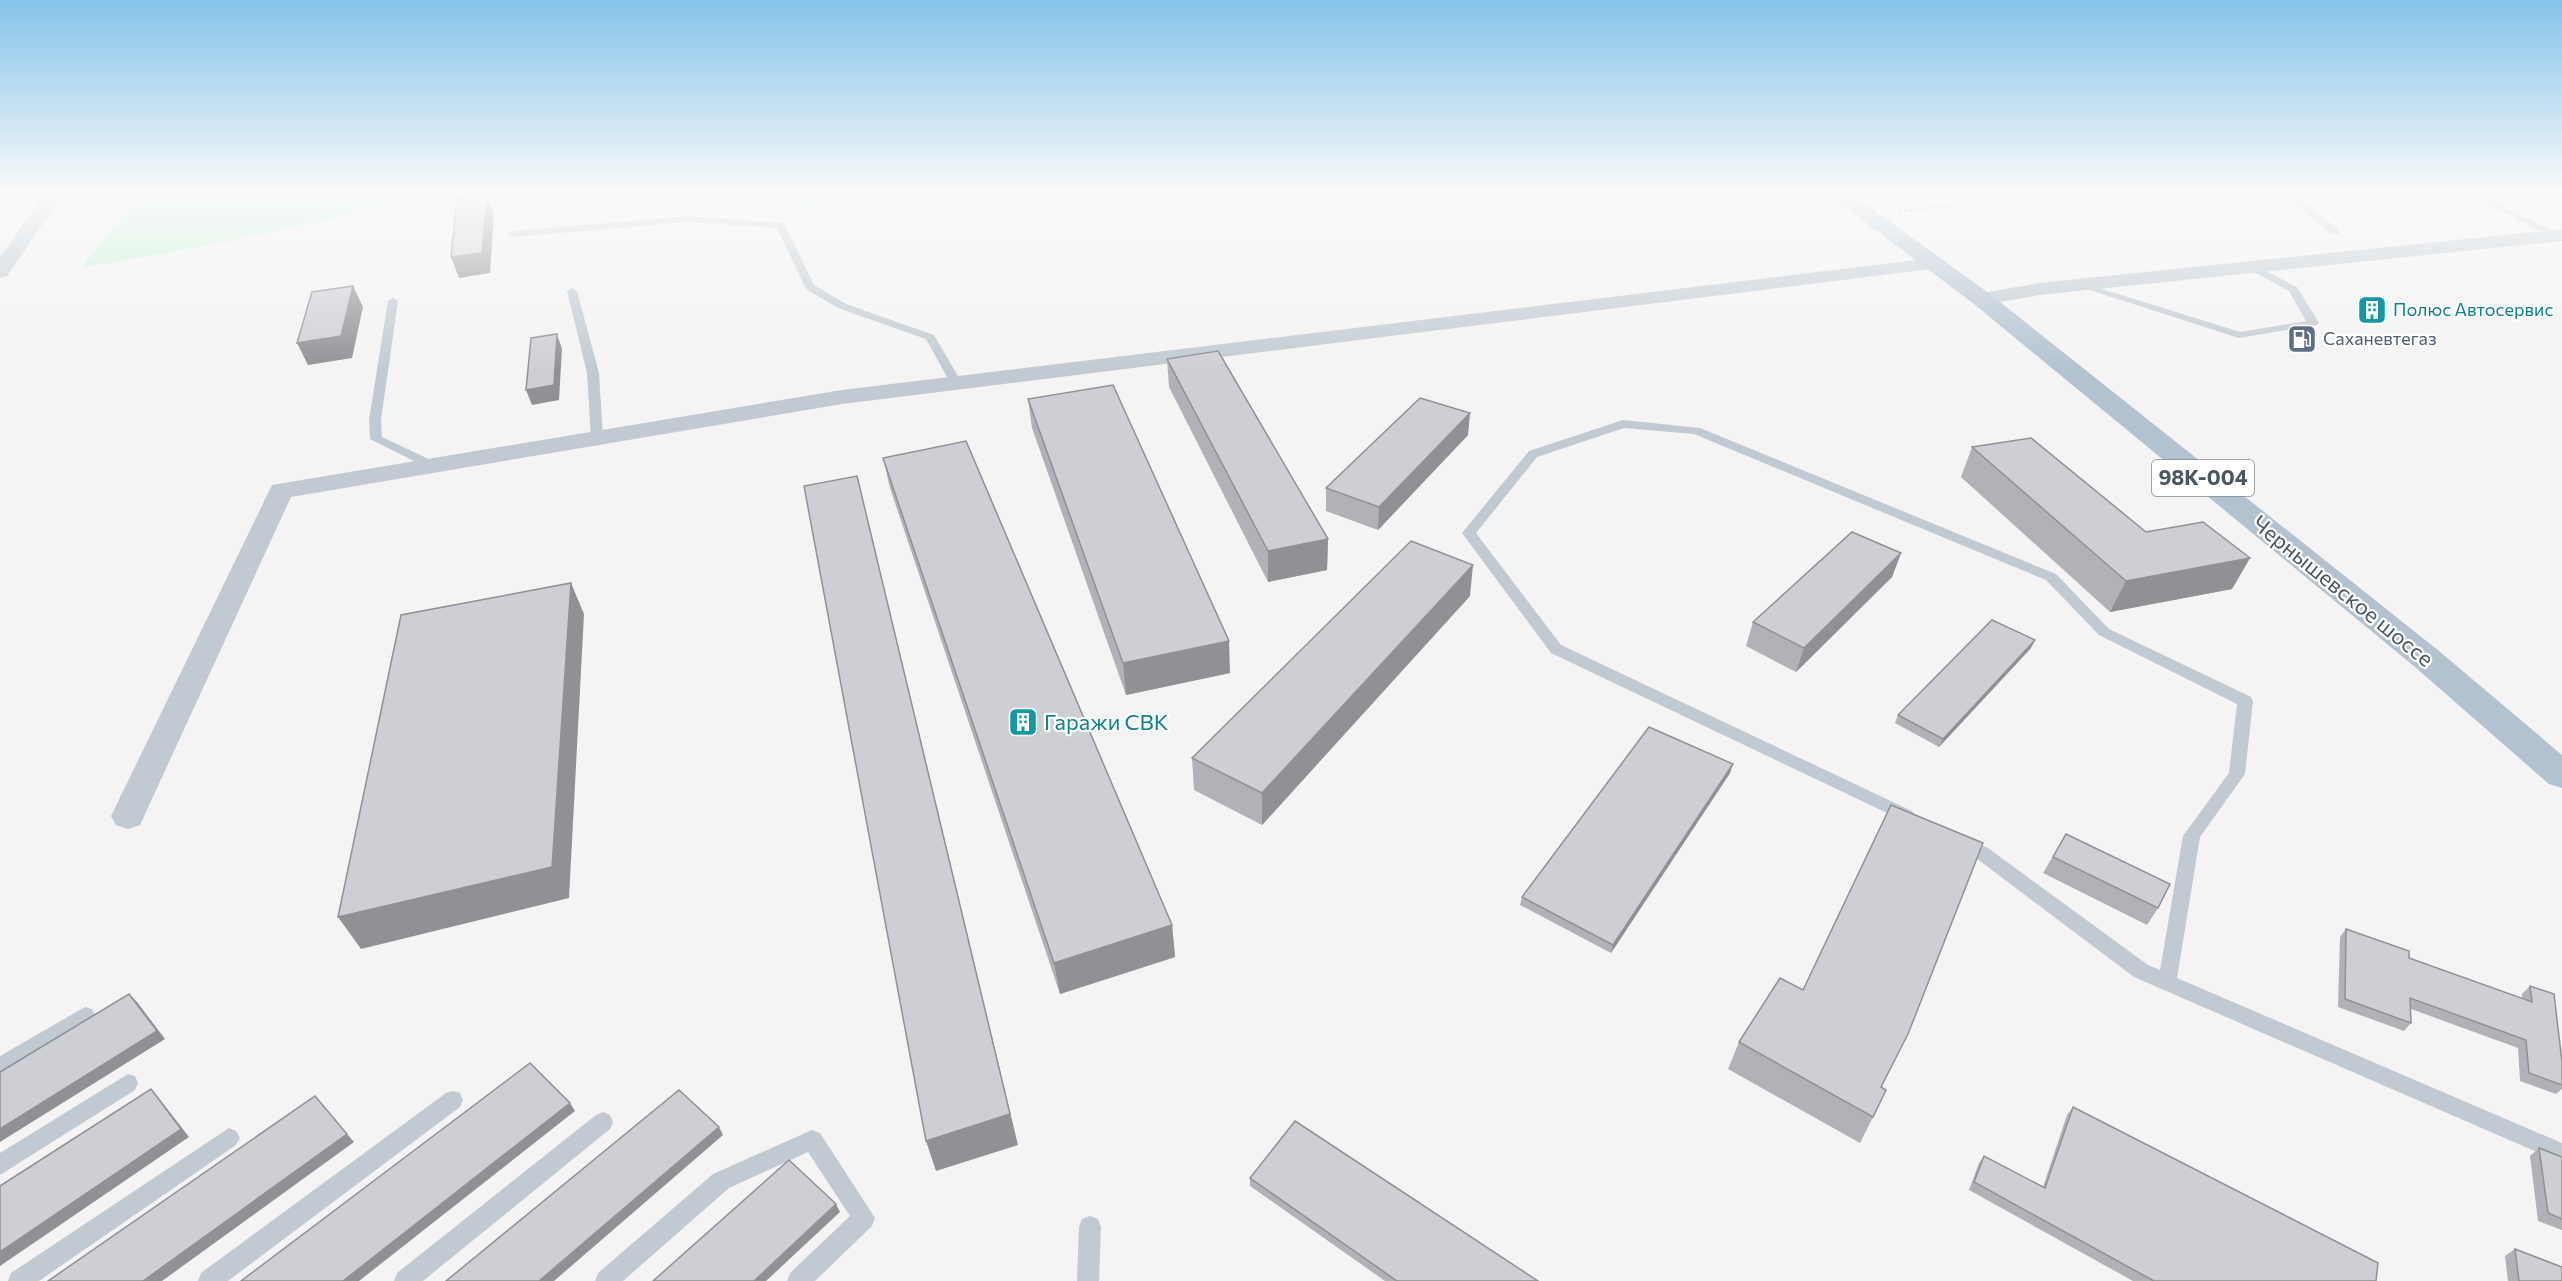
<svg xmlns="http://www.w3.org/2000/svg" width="2562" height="1281" viewBox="0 0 2562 1281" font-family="Commissioner,sans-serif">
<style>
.green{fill:#c3f1d5}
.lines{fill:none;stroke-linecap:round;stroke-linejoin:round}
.path{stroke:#7ad0a6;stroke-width:3;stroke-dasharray:3 2;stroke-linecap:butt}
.service{fill:#c1cad2;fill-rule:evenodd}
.minor{fill:#c1cad2;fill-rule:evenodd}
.primary{fill:#b3c2d1;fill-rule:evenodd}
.wall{fill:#b0b2b7}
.shaded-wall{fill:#909195}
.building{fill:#cdcfd5;stroke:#909195;stroke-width:1.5}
.labels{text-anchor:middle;stroke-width:4.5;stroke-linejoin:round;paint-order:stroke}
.far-culture-label{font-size:18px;fill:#0d838f;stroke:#fff;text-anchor:start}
.far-service-label{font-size:18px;fill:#4e5e75;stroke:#fff;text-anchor:start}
.shield{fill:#fff;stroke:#808990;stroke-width:1.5}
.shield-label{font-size:21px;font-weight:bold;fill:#4a5661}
.street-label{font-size:22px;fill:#4a5661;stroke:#fff}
.culture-label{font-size:22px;fill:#0d838f;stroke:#fff;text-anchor:start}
</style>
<rect width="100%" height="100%" fill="#f5f3f3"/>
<g class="green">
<path d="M140 192H450L221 243 81 268Z"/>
<path d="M752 192H866L814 210 766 199Z"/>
</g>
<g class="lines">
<path class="path" d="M1899 211 1966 204"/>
<g class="service">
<path d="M2026 192H2056L2051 195 1984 203 1979 200 1984 197Z"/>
<path d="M2281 192H2292L2339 230V234H2331Z"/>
<path d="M2464 192H2477L2561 235 2552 237Z"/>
<path d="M689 216 784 223 814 285 846 304 934 335 962 383 956 387 952 386 926 339 838 308 806 289 777 228 689 222 512 237 507 234 512 231Z"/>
<path d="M2252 264 2297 287 2319 323 2317 325 2239 338 2074 285 2083 283 2240 332 2306 321 2289 291 2248 269 2247 267Z"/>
<path d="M572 288 577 291 599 373 603 438 597 442 591 438 587 373 567 291Z"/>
<path d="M393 298 398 301 381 420 382 437 437 463 438 466 432 470 370 439 369 420 388 301Z"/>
<path d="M1623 420 1700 428 2056 574 2109 629 2251 697 2253 701 2245 774 2200 837 2177 978 2562 1143V1163L2134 977 1976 858 1957 849 1954 844 1957 839 1963 837 1988 848 2148 965 2160 970 2183 836 2229 773 2237 704 2099 635 2046 580 1694 434 1624 428 1537 457 1476 533 1561 645 1912 811 1915 816 1912 821 1906 822 1551 653 1462 533 1529 451Z"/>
<path d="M85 1007 92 1009 95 1015 92 1021 0 1076V1056Z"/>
<path d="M128 1074 135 1076 138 1083 135 1090 0 1175V1153Z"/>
<path d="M453 1091 460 1093 463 1100 460 1107 228 1281H198L201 1273 446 1093Z"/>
<path d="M603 1112 610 1115 613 1122 610 1129 423 1281H394L397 1273 596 1115Z"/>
<path d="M229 1128 236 1131 240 1138 236 1145 39 1281H8L11 1273Z"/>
<path d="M812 1130 820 1133 875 1218 872 1226 815 1281H787L790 1273 850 1216 808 1152 729 1188 623 1281H595L598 1273 713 1174Z"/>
<path d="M1090 1216 1098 1219 1101 1227 1099 1281H1077L1079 1227 1082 1219Z"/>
</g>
<g class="minor">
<path d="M46 192H65L7 276 0 278V257Z"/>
<path d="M2562 229V241L2039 295 1982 305 1974 304 1971 299 1974 294 1982 293 2039 283Z"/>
<path d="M1932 258 1939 260 1942 264 1939 268 842 404 291 497 140 825 128 829 116 825 111 816 272 485 842 390Z"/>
</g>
<path class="primary" d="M1825 192H1849L1990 294 2439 651 2562 755V788L2549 784 2415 667 1974 304Z"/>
</g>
<g class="wall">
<path d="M1167 359 1328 539 1327 570 1268 582 1169 387Z"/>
<path d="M1028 399 1230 673 1126 695 1032 428Z"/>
<path d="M1468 435 1378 530 1326 511V488Z"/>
<path d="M1972 447 2146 532 2250 558 2232 589 2110 612 1961 477Z"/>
<path d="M883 458 1172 925 1175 957 1060 994 890 488Z"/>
<path d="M1901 553 1892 577 1796 672 1746 646 1753 622Z"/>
<path d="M1470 596 1262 825 1194 790 1192 758Z"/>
<path d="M2031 648 1939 747 1895 723 1898 715Z"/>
<path d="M1730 773 1611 953 1520 905 1522 897Z"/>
<path d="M2066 834 2158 908 2147 925 2043 873Z"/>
<path d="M2346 929 2409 958 2522 999V994L2530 986 2562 1062V1089L2556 1094 2520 1081 2518 1048 2411 1009V1023L2404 1031 2338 1007 2340 937Z"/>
<path d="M1739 1042 1881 1087 1873 1117 1860 1143 1728 1069Z"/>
<path d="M2073 1107 2376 1281H2133L1969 1190 1979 1163 1984 1156 2043 1187 2067 1115Z"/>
<path d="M2539 1148 2562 1157V1230L2538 1221 2530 1156Z"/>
<path d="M1250 1178 1538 1281H1385L1250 1186Z"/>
<path d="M2515 1249 2562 1281H2508L2505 1256Z"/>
</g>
<g class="shaded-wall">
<path d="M487 194 494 214 490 273 459 278 451 257Z"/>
<path d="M353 286 363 307 352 358 308 365 297 343Z"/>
<path d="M557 334 562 349 559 400 532 405 526 390Z"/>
<path d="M1470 413 1468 435 1378 530 1379 507Z"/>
<path d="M857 476 1018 1145 936 1171 926 1141Z"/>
<path d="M1328 539 1327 570 1268 582V551Z"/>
<path d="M1901 553 1892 577 1796 672 1804 648Z"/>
<path d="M2250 558 2232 589 2110 612 2126 581Z"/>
<path d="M1473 565 1470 596 1262 825V793Z"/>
<path d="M571 583 584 614 569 898 361 949 338 917Z"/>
<path d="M2035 640 2031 648 1939 747 1943 739Z"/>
<path d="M1229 641 1230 673 1126 695 1123 663Z"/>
<path d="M1733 764 1730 773 1611 953 1613 945Z"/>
<path d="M1172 925 1175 957 1060 994 1054 963Z"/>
<path d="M129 994 137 1002 165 1039 0 1142V1129Z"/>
<path d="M151 1089 158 1097 189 1137 0 1266V1252Z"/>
<path d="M570 1103 575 1111 359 1281H343Z"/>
<path d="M719 1127 723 1135 554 1281H539Z"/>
<path d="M347 1134 354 1142 162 1281H143Z"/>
<path d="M836 1204 840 1212 766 1281H754Z"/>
</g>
<g class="building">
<path d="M487 194 482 253 451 257 457 199Z"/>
<path d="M353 286 341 336 297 343 312 292Z"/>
<path d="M557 334 554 385 526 390 531 338Z"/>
<path d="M1218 351 1328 539 1268 551 1167 359Z"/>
<path d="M1113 385 1229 641 1123 663 1028 399Z"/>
<path d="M1420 398 1470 413 1379 507 1326 488Z"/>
<path d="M2031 438 2146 532 2203 522 2250 558 2126 581 1972 447Z"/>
<path d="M966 441 1172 925 1054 963 883 458Z"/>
<path d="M857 476 1010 1114 926 1141 804 486Z"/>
<path d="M1852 532 1901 553 1804 648 1753 622Z"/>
<path d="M1411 541 1473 565 1262 793 1192 758Z"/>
<path d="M571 583 552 867 338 917 401 615Z"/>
<path d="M1992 620 2035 640 1943 739 1898 715Z"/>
<path d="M1649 727 1733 764 1613 945 1522 897Z"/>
<path d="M1891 805 1983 843 1908 1034 1881 1087 1886 1090 1873 1117 1739 1042 1780 978 1803 990Z"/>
<path d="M2066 834 2170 884 2158 908 2053 857Z"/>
<path d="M2346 929 2409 951V958L2532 1002 2530 986 2554 994 2562 1062V1085L2529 1073 2526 1040 2410 998 2411 1023 2345 999Z"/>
<path d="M129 994 157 1031 0 1129V1072Z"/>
<path d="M530 1063 570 1103 343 1281H241Z"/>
<path d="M151 1089 181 1129 0 1252V1186Z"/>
<path d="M679 1090 719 1127 539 1281H446Z"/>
<path d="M315 1096 347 1134 143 1281H48Z"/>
<path d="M2073 1107 2378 1263 2376 1281H2154L1974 1182 1984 1156 2045 1188Z"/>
<path d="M1295 1121 1538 1281H1397L1250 1178Z"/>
<path d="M2539 1148 2562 1157V1219L2548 1213Z"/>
<path d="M789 1160 836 1204 754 1281H653Z"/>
<path d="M2515 1249 2562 1267V1281H2519Z"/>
</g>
<linearGradient id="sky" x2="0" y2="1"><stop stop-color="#85c3ea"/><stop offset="0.52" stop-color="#fafafa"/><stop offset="1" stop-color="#fafafa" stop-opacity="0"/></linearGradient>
<rect width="2562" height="371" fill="url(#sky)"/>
<defs>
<g id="building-square" transform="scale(1.5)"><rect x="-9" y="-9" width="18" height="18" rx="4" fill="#0f9aa8" stroke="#fff"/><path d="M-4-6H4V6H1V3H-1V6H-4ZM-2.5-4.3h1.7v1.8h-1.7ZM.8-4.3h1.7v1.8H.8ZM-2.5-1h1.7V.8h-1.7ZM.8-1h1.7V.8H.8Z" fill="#fff"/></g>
<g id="fuel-square" transform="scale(1.5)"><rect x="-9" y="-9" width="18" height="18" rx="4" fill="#5c6f8a" stroke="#fff"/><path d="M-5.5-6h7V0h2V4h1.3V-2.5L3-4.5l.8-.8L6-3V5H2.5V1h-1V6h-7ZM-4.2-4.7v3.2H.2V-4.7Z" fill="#fff"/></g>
</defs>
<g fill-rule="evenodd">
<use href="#building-square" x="2372" y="310"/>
<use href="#fuel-square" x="2302" y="339"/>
<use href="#building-square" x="1023" y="722"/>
</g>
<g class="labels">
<g class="far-culture-label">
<text x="2393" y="316">Полюс Автосервис</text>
</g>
<g class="far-service-label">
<text x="2323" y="345">Саханевтегаз</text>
</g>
<rect class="shield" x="2152" y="460" width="102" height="36" rx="4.5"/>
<g class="shield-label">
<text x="2203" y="485">98К-004</text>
</g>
<g class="street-label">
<text transform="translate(2343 591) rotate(39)" y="8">Чернышевское шоссе</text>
</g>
<g class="culture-label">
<text x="1044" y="730">Гаражи СВК</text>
</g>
</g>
</svg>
